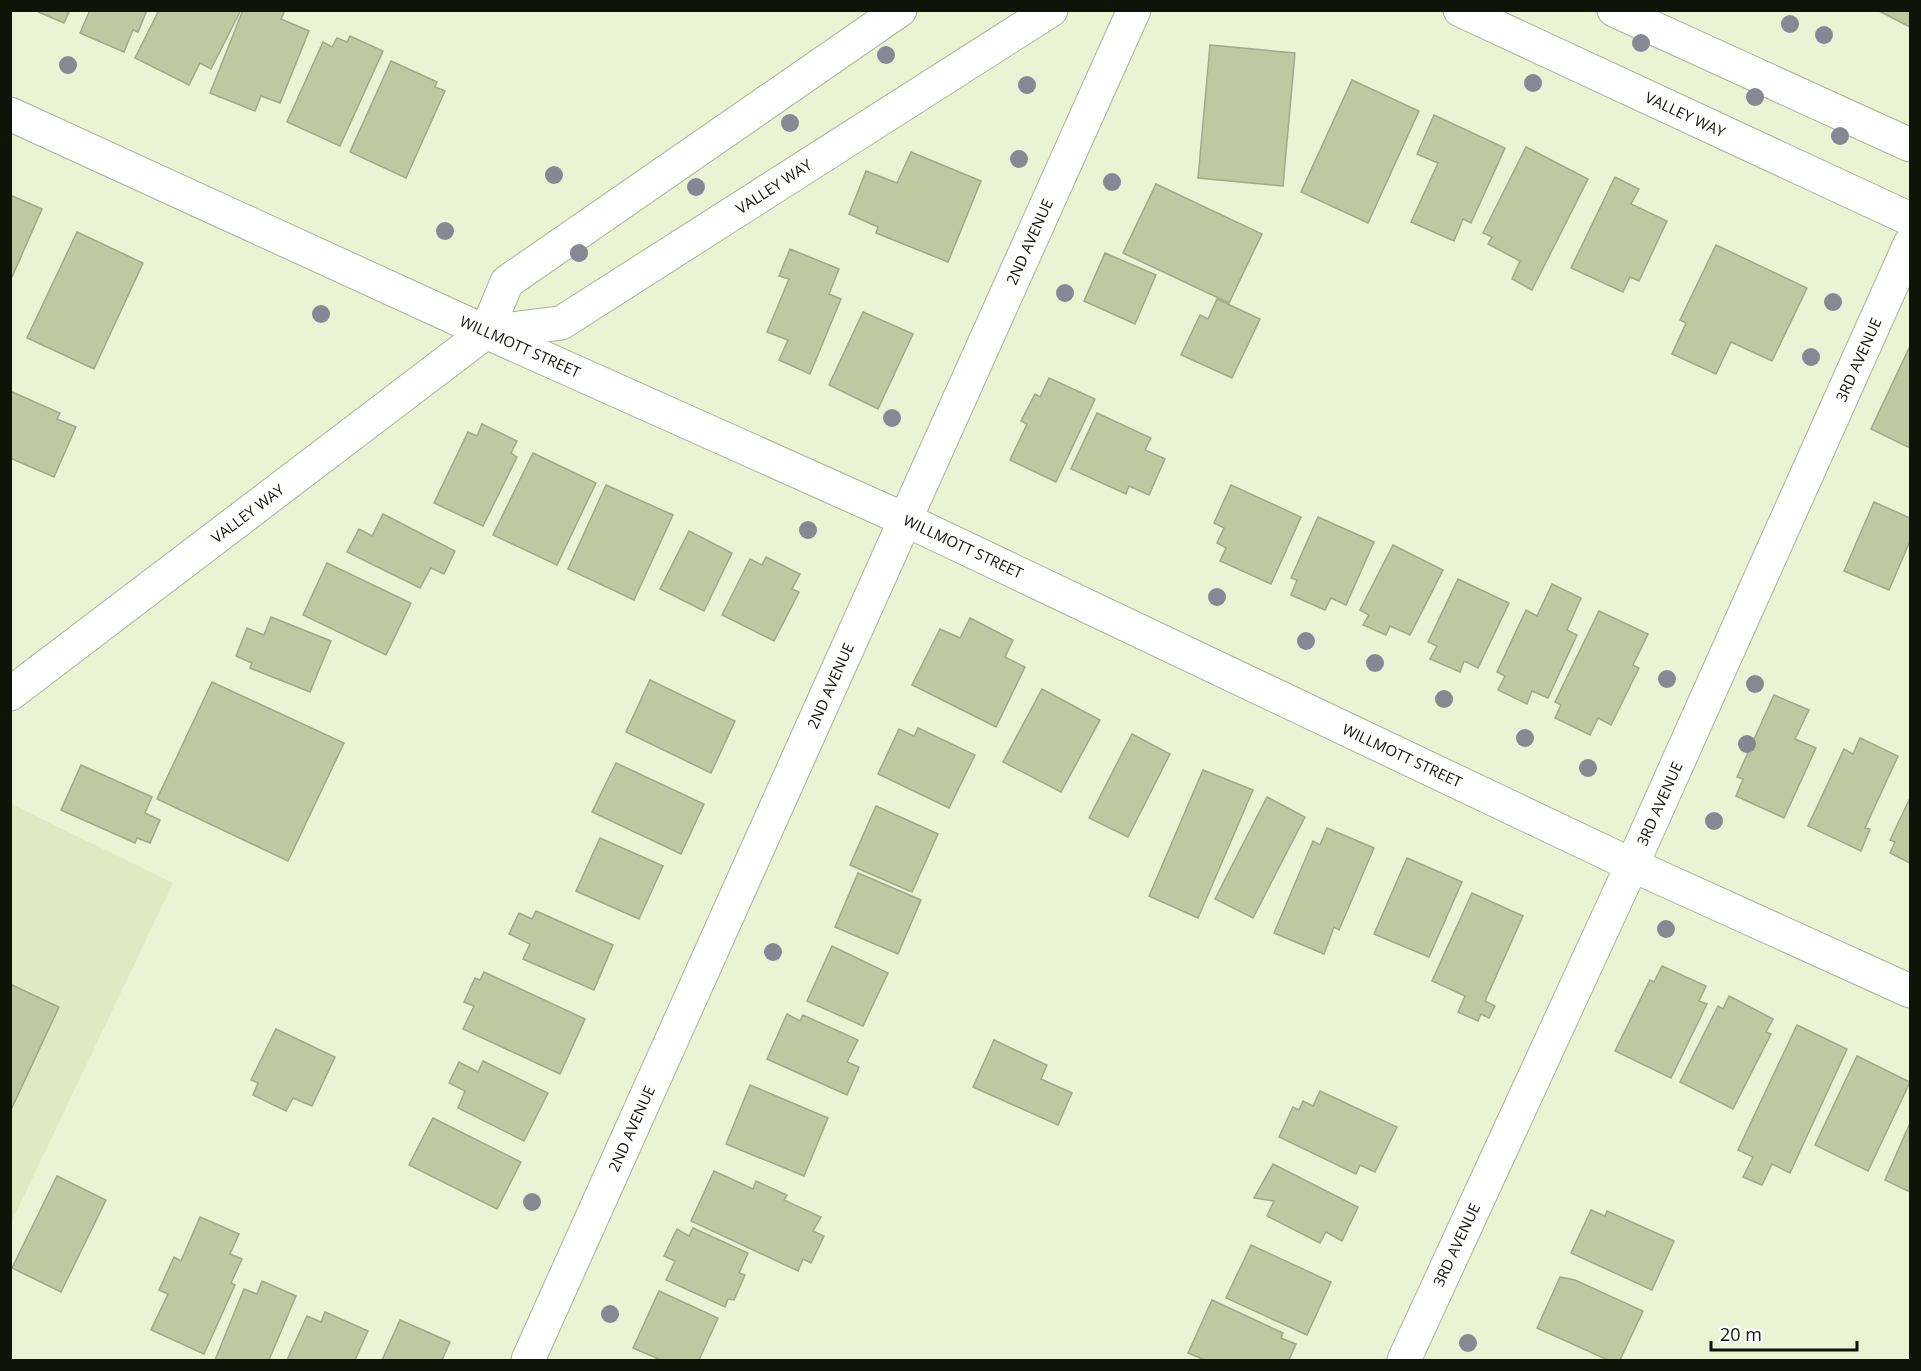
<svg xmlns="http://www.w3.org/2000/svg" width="1921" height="1371" viewBox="0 0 1921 1371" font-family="'Open Sans',sans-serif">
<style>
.built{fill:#dfeac2}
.building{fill:#bec8a1;stroke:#a1a98b;stroke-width:1.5}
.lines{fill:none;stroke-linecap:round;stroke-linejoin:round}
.minor-casing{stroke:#abb395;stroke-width:35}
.tertiary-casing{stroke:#abb395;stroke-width:35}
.minor{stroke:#fff;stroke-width:33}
.tertiary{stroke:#fff;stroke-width:33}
.tree{fill:#888895}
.labels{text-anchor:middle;stroke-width:5;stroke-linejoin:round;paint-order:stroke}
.street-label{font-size:15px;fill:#101308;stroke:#fff}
</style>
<rect width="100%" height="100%" fill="#eaf3d3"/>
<path class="built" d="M11 804 173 883 11 1223Z"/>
<g class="building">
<path d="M34 10H70L64 23Z"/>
<path d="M90 10H147L138 32 133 30 124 52 80 33Z"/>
<path d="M159 10H241L211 69 200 63 189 85 135 58Z"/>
<path d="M243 10H285L281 19 309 31 280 103 261 96 255 111 210 93Z"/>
<path d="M1877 10H1910V27Z"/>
<path d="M350 36 383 51 340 146 287 122 323 42 332 47 337 38 347 42Z"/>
<path d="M1210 45 1295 53 1283 186 1198 178Z"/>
<path d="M391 61 437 82 435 87 445 91 406 178 350 152Z"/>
<path d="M1352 80 1419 111 1368 223 1301 192Z"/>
<path d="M1434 115 1505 148 1471 223 1463 219 1454 241 1411 222 1438 163 1417 154Z"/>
<path d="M1526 147 1588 179 1532 290 1512 279 1520 261 1488 244 1492 237 1483 233Z"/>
<path d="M911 152 981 181 948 262 876 233 878 227 849 214 866 171 897 183Z"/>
<path d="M1615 177 1639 189 1631 204 1667 221 1639 281 1630 277 1623 292 1571 268Z"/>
<path d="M1156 184 1262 234 1229 303 1123 253Z"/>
<path d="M10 195 42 209 12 277 10 276Z"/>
<path d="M77 232 143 263 94 369 27 338Z"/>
<path d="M1716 245 1807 288 1772 361 1731 342 1716 374 1672 354 1686 323 1680 320Z"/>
<path d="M790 249 839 269 829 294 841 299 810 374 779 360 788 340 767 332 789 279 779 276Z"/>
<path d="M1105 253 1156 275 1135 324 1084 301Z"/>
<path d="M1217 299 1260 319 1232 378 1181 355 1200 315 1208 319Z"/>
<path d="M863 312 913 334 878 409 829 385Z"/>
<path d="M1910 346V448L1871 429Z"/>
<path d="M1049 378 1095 399 1056 482 1010 460 1027 424 1021 421 1035 394 1040 397Z"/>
<path d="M10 391 60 413 57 419 76 427 54 477 10 458Z"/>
<path d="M1097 413 1151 438 1145 450 1165 459 1149 495 1129 486 1126 494 1071 469Z"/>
<path d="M482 424 517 441 511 453 517 457 483 526 434 503 468 432 477 436Z"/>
<path d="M533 453 596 483 557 565 493 535Z"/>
<path d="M606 485 673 515 634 600 568 569Z"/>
<path d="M1231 485 1301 517 1271 584 1220 561 1226 548 1217 543 1224 528 1214 523Z"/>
<path d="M1874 502 1910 518V541L1889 590 1844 571Z"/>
<path d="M383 514 455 551 444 574 431 568 420 588 347 552 359 529 372 536Z"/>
<path d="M1318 517 1374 542 1346 605 1331 598 1325 610 1291 595 1297 580 1291 578Z"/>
<path d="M689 531 732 553 704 611 660 589Z"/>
<path d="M1393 545 1443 570 1410 635 1390 626 1386 635 1363 625 1369 615 1360 610Z"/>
<path d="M766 557 800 574 792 589 799 592 774 641 722 615 750 559 762 565Z"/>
<path d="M327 563 411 603 386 655 303 615Z"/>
<path d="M1458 579 1509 603 1478 668 1464 661 1460 672 1430 659 1437 646 1428 642Z"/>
<path d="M1552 584 1581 598 1567 630 1577 635 1548 698 1532 691 1527 704 1498 690 1505 676 1497 672 1526 610 1537 616Z"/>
<path d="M1599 611 1648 634 1633 665 1639 668 1611 725 1598 718 1590 735 1555 718 1561 705 1555 702Z"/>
<path d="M271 617 331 641 310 692 250 668 252 663 236 656 247 628 264 635Z"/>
<path d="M970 618 1013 640 1005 657 1025 667 996 727 912 685 940 629 960 638Z"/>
<path d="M650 680 735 721 711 773 626 732Z"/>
<path d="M212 682 344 743 288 861 157 799Z"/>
<path d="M1042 689 1100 720 1061 792 1003 762Z"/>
<path d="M1774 695 1809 710 1795 739 1816 748 1784 818 1736 796 1743 779 1737 777Z"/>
<path d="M918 728 975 755 949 808 878 774 899 729 914 736Z"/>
<path d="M1132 734 1170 754 1128 837 1089 818Z"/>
<path d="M1860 738 1898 756 1865 828 1870 829 1861 851 1808 826 1844 749 1853 754Z"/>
<path d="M616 763 704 804 681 854 592 812Z"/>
<path d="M81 765 152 797 145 813 160 820 150 843 137 838 135 843 61 810Z"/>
<path d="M1203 770 1253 790 1198 918 1149 896Z"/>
<path d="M1267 797 1305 817 1253 918 1215 899Z"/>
<path d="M1910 798V863L1890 853 1895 842 1890 840Z"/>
<path d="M876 806 938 834 912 892 850 865Z"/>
<path d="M1327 828 1374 848 1339 930 1334 927 1324 954 1274 933 1313 841 1320 845Z"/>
<path d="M600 838 663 866 639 919 576 891Z"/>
<path d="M1407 858 1462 882 1429 957 1374 934Z"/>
<path d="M858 873 921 900 898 954 835 927Z"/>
<path d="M1472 893 1523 916 1485 1001 1495 1006 1489 1018 1481 1014 1478 1021 1458 1012 1465 996 1432 981Z"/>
<path d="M536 911 613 945 594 990 523 959 530 944 509 934 519 913 532 919Z"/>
<path d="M832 946 888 973 863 1026 807 1001Z"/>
<path d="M1662 966 1706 986 1699 1001 1707 1004 1671 1078 1615 1051 1650 980 1654 982Z"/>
<path d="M484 972 585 1019 560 1074 463 1029 474 1006 464 1002 475 978 480 980Z"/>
<path d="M10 984 59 1007 10 1112Z"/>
<path d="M1729 996 1773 1019 1766 1032 1771 1034 1733 1109 1680 1082 1718 1006 1723 1009Z"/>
<path d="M787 1014 800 1021 803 1015 858 1040 847 1062 859 1067 847 1095 767 1059Z"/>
<path d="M1797 1025 1847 1049 1790 1173 1772 1164 1762 1185 1743 1177 1753 1157 1738 1150Z"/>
<path d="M276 1029 335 1057 312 1106 293 1098 286 1111 253 1095 258 1083 251 1080Z"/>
<path d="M994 1040 1047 1065 1041 1079 1072 1093 1058 1125 973 1087Z"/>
<path d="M1857 1056 1910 1082 1868 1171 1815 1145Z"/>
<path d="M483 1061 548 1093 524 1141 458 1108 465 1091 449 1083 459 1062 478 1072Z"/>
<path d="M750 1085 828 1118 804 1176 726 1144Z"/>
<path d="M1320 1091 1397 1127 1375 1172 1360 1165 1356 1174 1279 1137 1293 1107 1299 1110 1303 1101 1313 1106Z"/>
<path d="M433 1118 521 1162 497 1209 409 1165Z"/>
<path d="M1910 1123V1192L1885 1180Z"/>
<path d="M1273 1164 1358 1207 1342 1241 1326 1232 1320 1243 1267 1216 1274 1201 1254 1198Z"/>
<path d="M714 1171 753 1189 756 1181 787 1195 784 1200 821 1217 813 1231 824 1236 811 1263 803 1259 798 1271 691 1221Z"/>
<path d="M57 1176 106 1200 61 1292 12 1268Z"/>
<path d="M1591 1210 1605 1216 1607 1211 1674 1241 1652 1290 1571 1253Z"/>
<path d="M200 1217 239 1234 230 1254 242 1259 231 1283 235 1285 204 1354 151 1330 168 1294 159 1290 174 1257 181 1261Z"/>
<path d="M693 1228 748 1253 739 1273 745 1275 734 1300 728 1299 725 1307 666 1280 675 1261 664 1256 677 1229 689 1236Z"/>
<path d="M1251 1245 1331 1282 1307 1335 1226 1298Z"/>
<path d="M1560 1277 1575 1280 1643 1311 1620 1360H1608L1537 1328Z"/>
<path d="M262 1281 296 1296 269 1360H215L244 1289 257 1294Z"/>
<path d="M659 1291 718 1318 699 1360H661L633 1348Z"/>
<path d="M1212 1300 1283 1333 1281 1338 1296 1344 1289 1360H1205L1188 1353Z"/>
<path d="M325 1312 368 1331 355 1360H287L307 1316 321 1322Z"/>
<path d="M400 1320 450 1342 442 1360H382Z"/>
</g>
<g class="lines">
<g class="minor-casing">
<g id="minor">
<path d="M10 114 486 332 906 520 1632 865 1910 991"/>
<path d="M528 1360 1134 10"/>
<path d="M1404 1360 1632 865 1910 244"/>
</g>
</g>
<g class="tertiary-casing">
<g id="tertiary">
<path d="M1460 10 1910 219"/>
<path d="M1614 10 1910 145"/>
<path d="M486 332 561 323 1051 10"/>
<path d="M10 694 486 332 507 282 900 10"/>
</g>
</g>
<use href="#minor" class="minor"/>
<use href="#tertiary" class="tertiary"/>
</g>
<g class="tree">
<circle cx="1790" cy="24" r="9"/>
<circle cx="1824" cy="35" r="9"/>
<circle cx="1641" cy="43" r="9"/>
<circle cx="886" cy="55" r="9"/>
<circle cx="68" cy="65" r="9"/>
<circle cx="1533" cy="83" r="9"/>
<circle cx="1027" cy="85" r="9"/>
<circle cx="1755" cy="97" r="9"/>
<circle cx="790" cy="123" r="9"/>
<circle cx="1840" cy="136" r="9"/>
<circle cx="1019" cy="159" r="9"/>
<circle cx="554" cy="175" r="9"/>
<circle cx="1112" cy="182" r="9"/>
<circle cx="696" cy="187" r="9"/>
<circle cx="445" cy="231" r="9"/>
<circle cx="579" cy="253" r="9"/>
<circle cx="1065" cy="293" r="9"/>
<circle cx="1833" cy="302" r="9"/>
<circle cx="321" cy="314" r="9"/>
<circle cx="1811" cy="357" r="9"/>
<circle cx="892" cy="418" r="9"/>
<circle cx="808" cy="530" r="9"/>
<circle cx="1217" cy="597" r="9"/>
<circle cx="1306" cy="641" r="9"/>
<circle cx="1375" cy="663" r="9"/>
<circle cx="1667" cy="679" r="9"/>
<circle cx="1755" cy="684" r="9"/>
<circle cx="1444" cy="699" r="9"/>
<circle cx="1525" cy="738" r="9"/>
<circle cx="1747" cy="744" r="9"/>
<circle cx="1588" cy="768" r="9"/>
<circle cx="1714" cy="821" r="9"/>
<circle cx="1666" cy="929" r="9"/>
<circle cx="773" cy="952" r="9"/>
<circle cx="532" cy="1202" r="9"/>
<circle cx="610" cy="1314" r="9"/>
<circle cx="1468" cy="1343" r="9"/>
</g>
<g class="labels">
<g class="street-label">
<text transform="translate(1685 115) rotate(25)" y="5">VALLEY WAY</text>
<text transform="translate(774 187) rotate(-33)" y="5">VALLEY WAY</text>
<text transform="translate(1030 242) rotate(-66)" y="5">2ND AVENUE</text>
<text transform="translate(520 347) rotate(24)" y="5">WILLMOTT STREET</text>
<text transform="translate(1859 360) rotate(-66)" y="5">3RD AVENUE</text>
<text transform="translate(248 514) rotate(-37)" y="5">VALLEY WAY</text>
<text transform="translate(963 547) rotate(25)" y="5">WILLMOTT STREET</text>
<text transform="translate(831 686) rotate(-66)" y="5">2ND AVENUE</text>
<text transform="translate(1402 756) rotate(25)" y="5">WILLMOTT STREET</text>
<text transform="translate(1660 804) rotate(-66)" y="5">3RD AVENUE</text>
<text transform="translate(632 1129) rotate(-66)" y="5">2ND AVENUE</text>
<text transform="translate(1457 1245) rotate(-65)" y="5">3RD AVENUE</text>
</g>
</g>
<rect width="1921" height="1371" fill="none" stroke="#101308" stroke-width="24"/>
<path d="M1711 1341v9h146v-9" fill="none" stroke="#101308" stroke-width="3"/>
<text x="1720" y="1341" font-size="18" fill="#101308" stroke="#ffffff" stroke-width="4.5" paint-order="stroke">20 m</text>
</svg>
